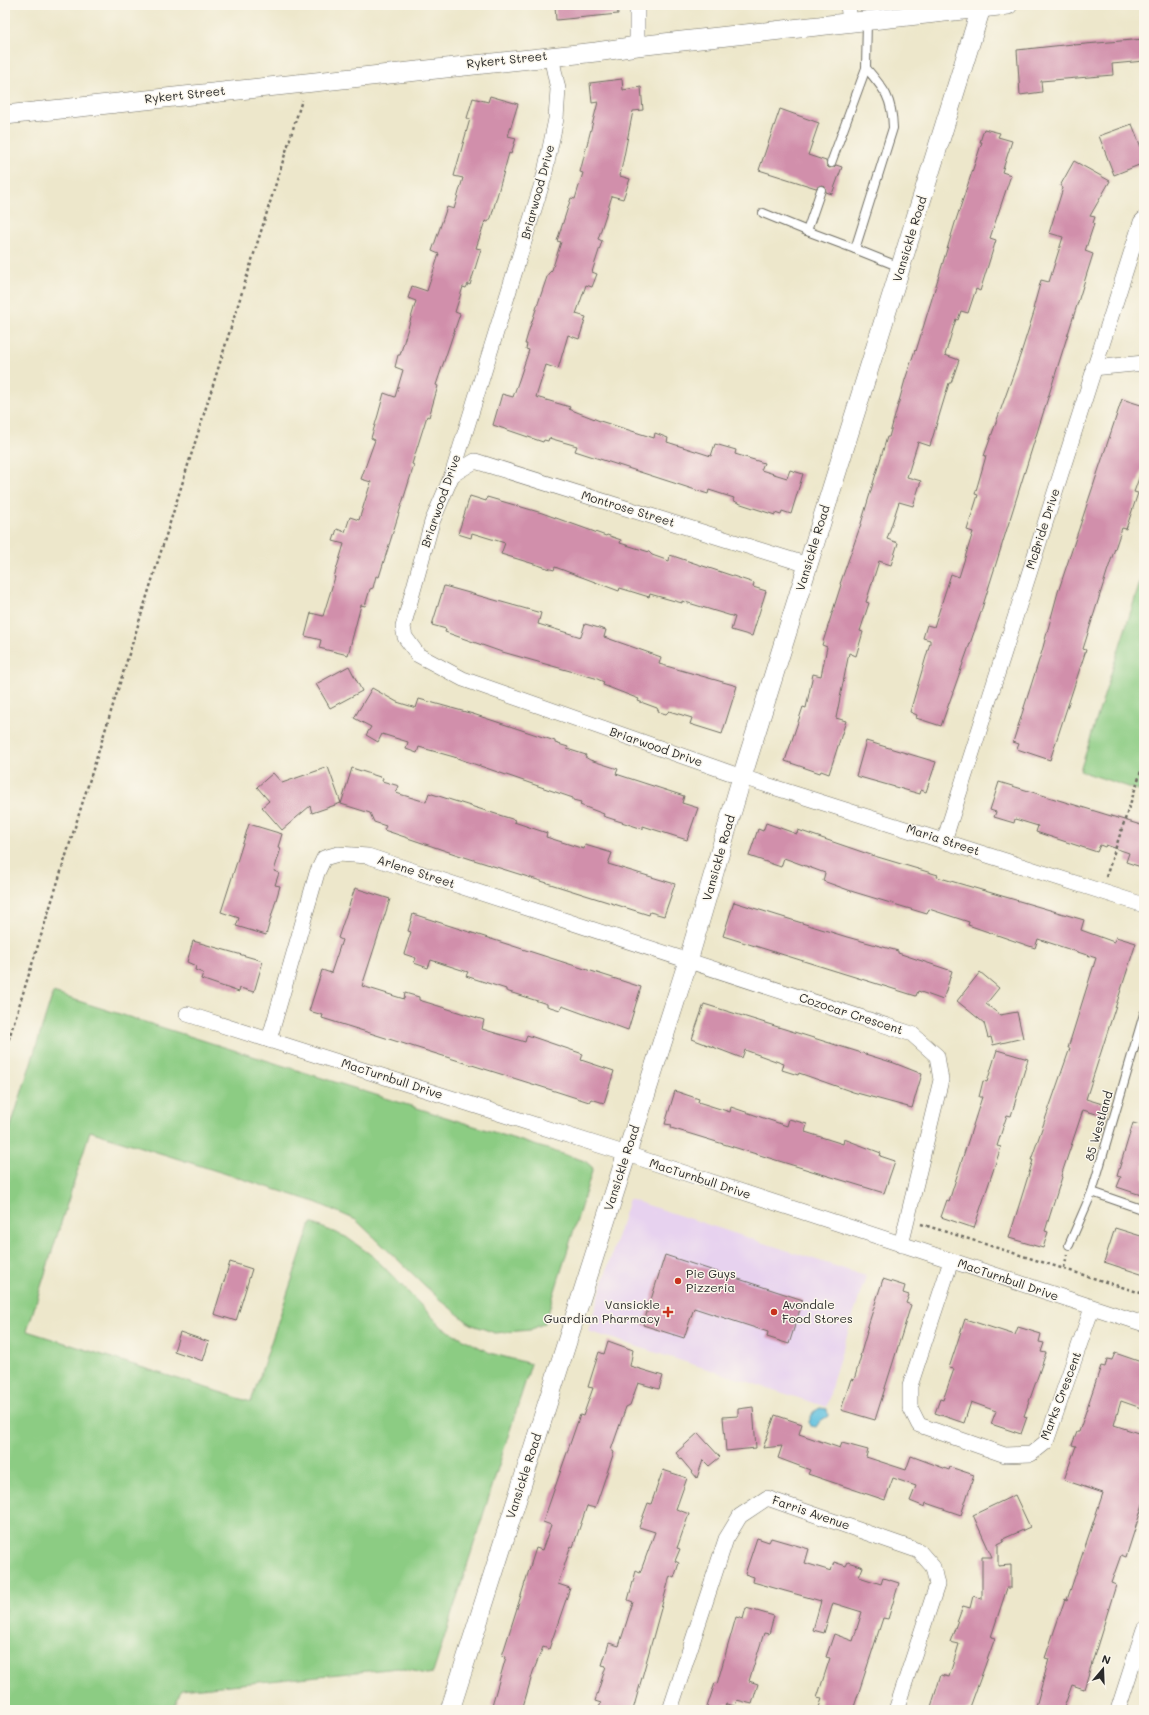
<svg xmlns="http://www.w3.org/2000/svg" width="1149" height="1715" viewBox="0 0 1149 1715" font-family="Mali,sans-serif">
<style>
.built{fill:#e7d2ef}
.green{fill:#8ccc83;stroke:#5c7c57}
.water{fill:#61c1df;stroke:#467685}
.building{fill:#d18fab}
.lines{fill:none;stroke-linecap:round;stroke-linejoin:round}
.service-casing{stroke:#6f6d63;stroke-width:10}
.minor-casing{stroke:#6f6d63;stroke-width:16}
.tertiary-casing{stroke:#6f6d63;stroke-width:20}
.path{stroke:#6f6d63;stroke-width:2.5;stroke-dasharray:3 3;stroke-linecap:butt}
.service{stroke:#fff;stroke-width:8}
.minor{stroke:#fff;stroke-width:15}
.tertiary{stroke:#fff;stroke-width:19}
.poi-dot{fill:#c8321e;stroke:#fbf7ec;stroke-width:1.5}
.labels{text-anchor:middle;stroke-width:3;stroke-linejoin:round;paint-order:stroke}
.street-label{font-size:12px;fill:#2b2b2b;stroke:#fbf7ec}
.poi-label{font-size:12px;fill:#2b2b2b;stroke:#fbf7ec;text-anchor:start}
</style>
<rect width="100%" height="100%" fill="#fbf7ec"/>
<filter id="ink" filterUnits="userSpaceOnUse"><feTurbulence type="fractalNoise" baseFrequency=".025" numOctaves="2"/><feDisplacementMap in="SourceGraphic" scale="8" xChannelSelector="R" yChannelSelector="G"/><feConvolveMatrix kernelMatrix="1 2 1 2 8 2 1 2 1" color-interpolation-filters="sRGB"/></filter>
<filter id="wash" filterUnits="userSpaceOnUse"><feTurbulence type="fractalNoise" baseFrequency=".012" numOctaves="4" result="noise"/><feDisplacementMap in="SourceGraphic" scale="16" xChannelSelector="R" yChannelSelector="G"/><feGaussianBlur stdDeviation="0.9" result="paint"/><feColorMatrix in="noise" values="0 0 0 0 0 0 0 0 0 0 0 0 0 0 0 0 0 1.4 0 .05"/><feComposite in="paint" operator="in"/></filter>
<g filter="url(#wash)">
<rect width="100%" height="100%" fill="#ede7cb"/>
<path class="built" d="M629 1199 866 1276 834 1376 827 1407 588 1331Z"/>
<g class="green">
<path d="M1144 570V792L1080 771Z"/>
<path d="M53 993 585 1161 593 1168 545 1323 530 1330 495 1333 470 1324 438 1298 356 1220 315 1202 90 1131 27 1331 251 1402 311 1223 346 1237 374 1257 443 1328 490 1353 531 1364 433 1673 427 1674 398 1668 181 1690 174 1710H5V1145Z"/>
</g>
<path class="water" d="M820 1408 827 1409 828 1416 820 1421 816 1427 811 1426 809 1422 813 1412Z"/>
<g id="blocks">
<g class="building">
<path d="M555 5H617L618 14 556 20Z"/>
<path d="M1144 39V61L1112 64 1113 75 1041 81 1042 92 1020 95 1017 50 1073 44 1074 45Z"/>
<path d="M622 79 623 90 641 87 643 110 633 111 620 176 630 179 623 199 612 196 598 239 602 241 592 272 597 274 592 287 586 285 576 314 586 317 579 339 568 335 558 369 546 365 536 397 570 407 569 409 600 421 654 438 655 433 668 438 667 442 711 456 715 444 736 450 735 454 764 463 761 470 787 478 790 470 803 474 791 514 782 511 781 515 775 513V515L738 503 733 500 734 498 709 490 708 494 575 451 577 446 549 438 548 441 544 440 543 442 493 425 502 394 513 397 519 380 529 350 526 349 527 344H525L530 327 548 274 552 270 561 242 557 241 571 198 575 199 583 173 580 172 598 102 592 103 590 83Z"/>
<path d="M490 96 518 104 508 136 516 138 511 154 509 153 491 218 488 222 485 221 476 248 481 249 470 285 468 284 466 288 463 287 455 312 460 314 436 385 438 386 429 417 427 416 412 464 414 465 379 577 376 576 373 588 370 589 365 606 361 605 348 655 319 648 321 640 305 636 311 613 323 616 335 577H334L344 544 333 541 337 529 345 532 350 517 359 520 371 482 361 479 375 440 371 438 378 415 384 393 395 397 403 370 395 367 398 355H400L416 301 408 298 412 286 427 291 439 254 432 251 447 207 454 209 463 178 454 176 470 119 467 118 473 98 488 102Z"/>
<path d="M780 109 819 123 808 155 826 161 827 166 829 168 834 167 836 165 842 167 832 194 826 192 825 187 822 185 816 188 759 170Z"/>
<path d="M1132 124 1144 155V163L1114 175 1099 136Z"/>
<path d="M984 129 1000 133 998 137 1012 141 1002 172 1011 175 990 238 996 240 980 291 976 289 968 313 961 311 958 320 956 319 945 355 959 360 951 383H949L930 446 918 442 907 477 921 481 913 506 899 502 887 539 898 543 891 565 879 561 866 602 869 603 860 631 863 632 856 656 849 653 836 718 846 721 829 774 821 771 820 773 785 761 803 707 806 708 813 674 821 676 827 647 822 645 841 585 840 584 860 527 887 437H889L905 380 915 350 916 351 955 223 982 142H980Z"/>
<path d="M1074 161 1110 181 1090 216 1095 217 1093 223 1094 224 1085 251 1093 254 979 618 941 726 916 718 917 715 910 712 930 643V640L923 638 927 625 934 627 951 574 959 577 973 532 967 530 978 495 975 494 986 456H984L1021 353 1035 309H1033L1041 280 1049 282 1063 237 1049 233 1063 188 1060 186Z"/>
<path d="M1122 399 1144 406V464L1134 492 1138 493 1126 529 1122 528 1107 572 1083 649 1086 650 1050 760 1017 749 1019 744 1013 742 1042 651 1058 592Z"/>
<path d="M470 496 486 501 487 497 542 513 606 536 607 535 621 540 620 543 649 552 652 555 669 561 670 555 754 583 753 587 766 591 752 636 731 630 735 617 682 601V603L650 594 649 597 620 588 619 591 555 567 554 570 501 554 505 543 472 533 471 538 458 534Z"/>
<path d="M444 586 541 613 538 624 581 637 585 624 606 630 604 637 661 657 659 664 737 686 722 734 690 724 692 718 669 711 666 714 659 712 657 708 638 701 639 699 603 685 604 682 595 678 499 651 445 632 446 629 432 625Z"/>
<path d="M349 666 362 691 330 708 316 684Z"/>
<path d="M372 688 397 702 416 708 419 699 473 714 555 741V743L568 747 567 749 586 755 585 757 590 760 618 769 616 774 684 796 682 803 698 808 687 840 643 826V829L603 816 604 814 580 805 581 802 573 800V798L454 757 419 747 417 753 406 749 408 742 382 734 378 742 366 735 371 727 354 718Z"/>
<path d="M866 741 936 762 926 792 921 790 920 794 856 776Z"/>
<path d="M328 767 341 803 312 813 310 806 282 830 262 807 269 801 257 787 273 773 282 783Z"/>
<path d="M352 768 383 778 382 781 399 786 396 793 426 802 429 793 515 820 514 822 547 833 546 837 584 849 585 845 612 853 608 864 675 884 664 916 650 912 649 915 455 854 384 830 386 826 374 822 370 813 341 804Z"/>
<path d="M999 782 1144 826V868L1126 862 1129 853 1106 845 1105 847 1100 845 1097 852 1036 832 1038 826 1015 819 1014 823 994 817 996 812 990 810Z"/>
<path d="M766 823 797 834 798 830 871 855 938 875 937 877 1084 920 1081 930 1114 942 1116 937 1136 943 1086 1099 1109 1106 1106 1117 1083 1110 1061 1176 1062 1177 1045 1231 1048 1232 1043 1248 1009 1238 1033 1160H1031L1070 1048H1068L1096 958 1038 939 1035 948 968 925 969 922 929 909 927 914 854 892 823 881 825 873 784 858 781 867 749 856 758 829 763 831Z"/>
<path d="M249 824 282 834 278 847 281 848 274 871 279 873 275 885 280 886 266 935 236 926 239 918 221 912Z"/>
<path d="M355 888 390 899 362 986 404 999 405 993 419 997V1000L484 1020 482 1029 525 1042 527 1035 583 1054 581 1060 614 1071 604 1103 591 1099 589 1102 558 1092 322 1018 323 1015 309 1011 322 970 331 973 342 940 338 938Z"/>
<path d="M734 902 847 937 898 951V953L952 971 943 1000 918 991 916 996 723 936Z"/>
<path d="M413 914 641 987 628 1030 562 1006 560 1010 547 1006V1004L506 991V989L466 976 468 972 431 960 428 968 414 963 416 958 404 954 411 932 408 931Z"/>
<path d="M193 941 263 961 254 992 240 988 239 992 201 979 203 973 195 970 196 966 187 962Z"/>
<path d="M980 972 999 988 986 1004 1000 1015 1017 1012 1023 1038 993 1045 991 1037 988 1038 984 1023 957 1001Z"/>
<path d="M704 1004 894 1063 922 1074 912 1108 853 1092 799 1073 798 1075 782 1070 784 1064 745 1050 742 1058 692 1039Z"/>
<path d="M997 1050 1028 1059 1011 1116 1007 1115 997 1146 1001 1147 974 1228 941 1217 947 1200 949 1201 982 1097H979L983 1081 987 1082Z"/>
<path d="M675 1091 699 1099 698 1102 730 1112 731 1107 787 1126 789 1119 807 1124 805 1132 843 1144 844 1139 881 1153 880 1156 895 1161 884 1193 671 1128 672 1125 665 1124Z"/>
<path d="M1133 1123 1144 1126V1196L1117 1187 1121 1177 1117 1176Z"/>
<path d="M1115 1228 1144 1237V1275L1104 1262Z"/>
<path d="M665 1255 803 1300 789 1344 767 1337 768 1332 694 1308 684 1338 643 1325Z"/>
<path d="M230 1262 252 1269 236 1321 214 1314Z"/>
<path d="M883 1279 905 1286 903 1293 909 1295 906 1303 911 1305 875 1420 841 1410 851 1379 854 1380 861 1356H860L867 1332H866Z"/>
<path d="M965 1319 1015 1335 1018 1327 1041 1334 1039 1342 1044 1343 1041 1352 1046 1353 1024 1416 1027 1417 1021 1434 991 1424 996 1411 971 1402 964 1423 935 1413 940 1399 943 1400 954 1369 949 1368Z"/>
<path d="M180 1332 209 1342 203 1361 174 1351Z"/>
<path d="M608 1341 633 1350 630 1366 663 1376 659 1389 638 1383 630 1405 626 1407 611 1450 614 1452 595 1508 587 1506 573 1547 571 1546 558 1584 570 1588 549 1649 543 1647 533 1672 522 1710H494L495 1706 492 1705 506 1657 502 1656 529 1570 536 1548 542 1550 551 1525 543 1522 580 1415 583 1416 593 1388 588 1387 599 1352 604 1354Z"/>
<path d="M1115 1353 1144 1363V1409L1121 1401 1114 1425 1144 1435V1501L1126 1557 1121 1555 1111 1583 1116 1585 1084 1689 1072 1685 1063 1710H1035L1049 1659 1045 1658 1065 1599 1067 1600 1103 1493 1064 1480 1076 1446 1072 1445 1077 1432H1079L1101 1366 1105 1367 1107 1359 1112 1360Z"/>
<path d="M753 1407 756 1448 726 1451 723 1417 738 1416V1409Z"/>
<path d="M775 1415 802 1424 799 1434 840 1448 842 1443 868 1450 866 1457 906 1470 911 1456 949 1470 950 1467 974 1475 961 1515 926 1503 925 1507 910 1501 916 1486 893 1478 885 1500 808 1474 810 1470 778 1458 782 1446 763 1448Z"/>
<path d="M698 1433 720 1457 709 1466 703 1460 697 1478 676 1453Z"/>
<path d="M663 1470 687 1478 676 1509 689 1514 677 1548 680 1549 675 1561 679 1563 674 1578 670 1576 633 1710H598L601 1703 595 1701 606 1666 602 1665 609 1643 619 1646 633 1602 628 1600 636 1571 640 1573 655 1532 639 1527 648 1503 651 1504Z"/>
<path d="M1015 1495 1030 1527 1003 1539 1004 1541 998 1544V1566L1011 1565V1588H1007L991 1637 995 1638 969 1710H930L941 1675 949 1677 959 1644 950 1642 963 1606 970 1608 973 1596 982 1599V1557H992L973 1515Z"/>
<path d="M757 1538 769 1542 771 1538 809 1549 805 1563 831 1571 834 1562 846 1566 848 1562 863 1567 859 1577 881 1584 883 1578 899 1583 888 1619 883 1618 853 1710H818L822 1699 817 1698 830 1658 826 1657 834 1634 853 1641 862 1612 833 1603 824 1633 813 1630 821 1601 753 1582 754 1577 745 1574Z"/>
<path d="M746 1608 774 1616 769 1634 764 1633 749 1681 758 1684 752 1704 737 1700 735 1706 726 1704 724 1710H706L715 1683 717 1684 736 1617 743 1619Z"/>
</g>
</g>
</g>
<g filter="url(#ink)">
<use href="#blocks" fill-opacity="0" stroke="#6f6d63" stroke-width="1"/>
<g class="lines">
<g class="service-casing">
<g id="service">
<path d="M867 20 866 68C885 90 892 98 893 128L855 249 900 267"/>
<path d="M831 163 866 68"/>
<path d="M821 190 807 231 855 249"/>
<path d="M763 213 807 231"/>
<path d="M1092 1192 1144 1210"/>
<path d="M1069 1245 1092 1192 1144 1014"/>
</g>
</g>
<g class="minor-casing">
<g id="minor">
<path d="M637 5V46"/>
<path d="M848 5 850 22"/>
<path d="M551 56 558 89 556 119 544 177 452 475 432 522 403 627 405 637 418 655 463 679 742 777 1144 905"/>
<path d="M1093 368 1144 363"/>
<path d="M452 475 475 461 808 565"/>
<path d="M944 841 1141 222 1144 219"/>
<path d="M187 1014 627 1154 1144 1324"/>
<path d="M269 1040 317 873 324 858 338 854 368 856 912 1034 937 1056 941 1080 901 1245"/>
<path d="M951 1261 910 1386V1407L919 1425 1005 1455 1031 1454 1046 1442 1092 1308"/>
<path d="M670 1710 726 1539 740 1516 767 1498 919 1551 933 1567 937 1585 896 1710"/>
<path d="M1118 1710 1144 1629"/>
</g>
</g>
<g class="tertiary-casing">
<g id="tertiary">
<path d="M5 115 596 52 637 46 1008 5"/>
<path d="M450 1710 688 961 742 777 982 5"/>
</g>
</g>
<g class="path">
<path d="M1106 877 1144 762"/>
<path d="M5 1051 302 100"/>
<path d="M921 1224 1144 1294"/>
<path d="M1064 1268 1067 1255"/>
</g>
<use href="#service" class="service"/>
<use href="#minor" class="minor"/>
<use href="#tertiary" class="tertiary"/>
</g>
</g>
<g class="poi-dot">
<circle cx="678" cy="1281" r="4"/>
<path d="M666 1306h4v4h4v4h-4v4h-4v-4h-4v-4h4z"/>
<circle cx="774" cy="1312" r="4"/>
</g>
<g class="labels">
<g class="street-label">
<text transform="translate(507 60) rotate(-6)" y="4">Rykert Street</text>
<text transform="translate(185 95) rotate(-6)" y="4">Rykert Street</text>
<text transform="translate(538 192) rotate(-75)" y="4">Briarwood Drive</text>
<text transform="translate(910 239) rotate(-73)" y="4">Vansickle Road</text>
<text transform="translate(441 501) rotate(-71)" y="4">Briarwood Drive</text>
<text transform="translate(628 509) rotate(17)" y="4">Montrose Street</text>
<text transform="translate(1043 529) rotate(-72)" y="4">McBride Drive</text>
<text transform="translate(813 548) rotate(-73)" y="4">Vansickle Road</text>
<text transform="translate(656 747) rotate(19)" y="4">Briarwood Drive</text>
<text transform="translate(943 840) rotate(18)" y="4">Maria Street</text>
<text transform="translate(719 858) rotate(-74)" y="4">Vansickle Road</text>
<text transform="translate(416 872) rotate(18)" y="4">Arlene Street</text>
<text transform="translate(851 1014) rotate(18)" y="4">Cozocar Crescent</text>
<text transform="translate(392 1079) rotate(18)" y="4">MacTurnbull Drive</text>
<text transform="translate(1099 1126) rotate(-74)" y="4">85 Westland</text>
<text transform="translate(622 1168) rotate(-72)" y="4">Vansickle Road</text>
<text transform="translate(700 1179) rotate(18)" y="4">MacTurnbull Drive</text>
<text transform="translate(1008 1280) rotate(19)" y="4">MacTurnbull Drive</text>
<text transform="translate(1061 1396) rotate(-69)" y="4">Marks Crescent</text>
<text transform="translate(524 1476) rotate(-72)" y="4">Vansickle Road</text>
<text transform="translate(811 1513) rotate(19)" y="4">Farris Avenue</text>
</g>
<g class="poi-label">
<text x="686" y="1278">Pie Guys<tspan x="686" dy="14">Pizzeria</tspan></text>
<text x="660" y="1309" text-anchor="end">Vansickle<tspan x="660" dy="14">Guardian Pharmacy</tspan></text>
<text x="782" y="1309">Avondale<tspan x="782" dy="14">Food Stores</tspan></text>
</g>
</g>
<rect width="1149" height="1715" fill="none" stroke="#fbf7ec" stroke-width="20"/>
<g transform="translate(1103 1669) rotate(19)" stroke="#fbf7ec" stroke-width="3" paint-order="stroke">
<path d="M0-3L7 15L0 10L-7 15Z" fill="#2b2b2b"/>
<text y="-6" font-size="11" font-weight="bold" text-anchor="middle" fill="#2b2b2b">N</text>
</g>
</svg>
